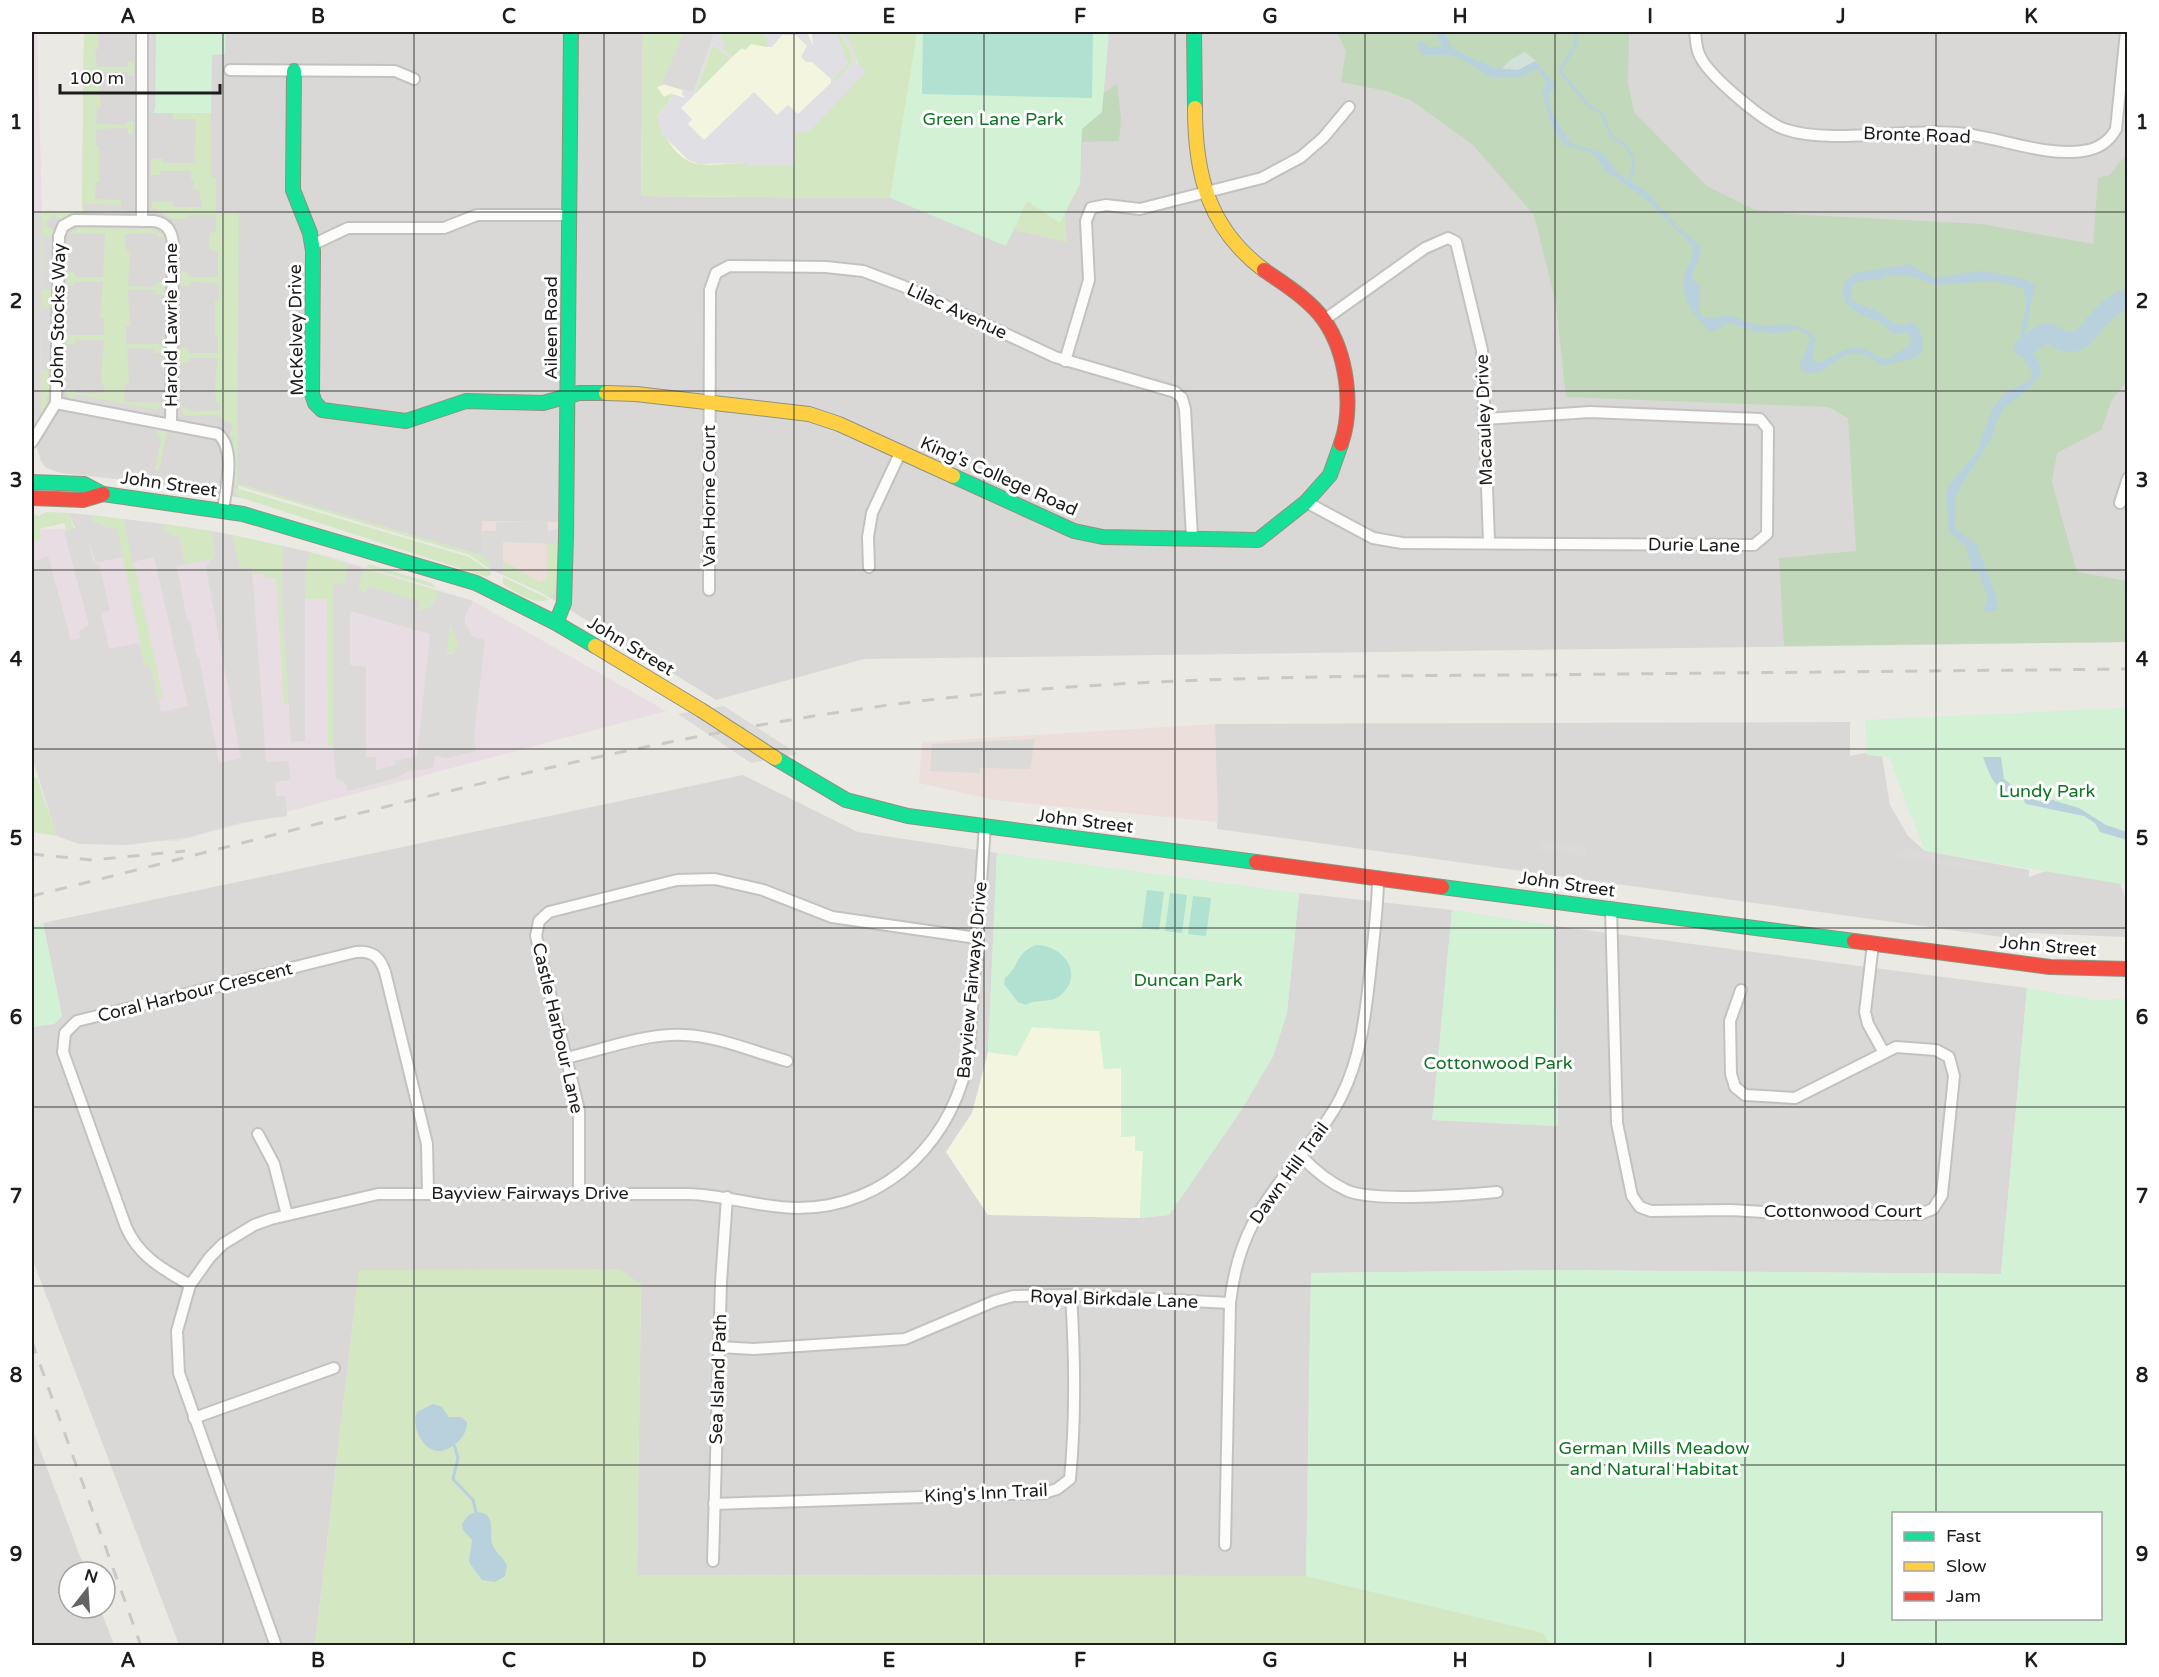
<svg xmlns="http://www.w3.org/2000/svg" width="2159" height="1677" viewBox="0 0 2159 1677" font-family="'Varela Round',sans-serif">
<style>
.residential{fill:#d9d8d6}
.commercial{fill:#ecdeda}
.industrial{fill:#e8dde2}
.education{fill:#f3f5de}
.grass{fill:#d3e7c3}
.forest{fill:#c2d8ba}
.wetland{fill:#d2e1da}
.park{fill:#d2f1d5;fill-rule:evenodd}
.pitch{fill:#b0e1d1}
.parking{fill:#dbdad8;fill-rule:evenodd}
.plaza{fill:#e0dfe3}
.water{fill:#b8d1dc}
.pier{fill:#dcdbd9}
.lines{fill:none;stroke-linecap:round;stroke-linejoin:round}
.stream{stroke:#b8d1dc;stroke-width:3}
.river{stroke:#b8d1dc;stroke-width:20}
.street-casing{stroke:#c3c2c0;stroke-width:14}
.fast-casing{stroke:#8f937d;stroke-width:16}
.slow-casing{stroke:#8f937d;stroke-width:16}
.jam-casing{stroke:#8f937d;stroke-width:16}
.street{stroke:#fcfcfb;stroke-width:10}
.fast{stroke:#16e098;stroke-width:14}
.slow{stroke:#ffcf43;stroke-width:14}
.jam{stroke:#f24e42;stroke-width:14}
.rail{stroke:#c9c9c8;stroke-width:3;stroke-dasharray:12 12;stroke-linecap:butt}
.slow-bridge-casing{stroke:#8f937d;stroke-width:16;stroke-linecap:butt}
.slow-bridge{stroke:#ffcf43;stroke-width:14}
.grid{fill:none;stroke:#1c1c1c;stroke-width:1.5;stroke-opacity:0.55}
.labels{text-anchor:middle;stroke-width:6;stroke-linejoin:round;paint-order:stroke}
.park-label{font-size:18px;fill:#0f7522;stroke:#fff}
.street-label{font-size:18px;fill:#1c1c1c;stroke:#fff}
.neatline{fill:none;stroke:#1c1c1c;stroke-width:2}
.grid-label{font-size:20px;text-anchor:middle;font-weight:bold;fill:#1c1c1c}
</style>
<rect width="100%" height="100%" fill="#eae9e4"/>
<g class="residential">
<path d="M84 32H2127V642L864 659 716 700 481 555 237 484 242 498 148 482 61 473 46 468 41 461 32 430 40 416 42 211H82Z"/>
<path d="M1850 722V756L1881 750 1890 805 1908 836 1925 851 2029 870V877L2067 863 2119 880 2127 902V937L2025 933 2024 940 1217 829 1215 724Z"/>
<path d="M743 775 858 832 997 853 988 1052 972 1113 946 1152 988 1215 1140 1218 1169 1215 1242 1109 1273 1056 1287 1013 1299 893 1452 910 1433 1120 1558 1126 1555 926 2027 988 2001 1274 1560 1270 1311 1273 1306 1576 637 1575 641 1284 359 1271 315 1645H179L32 1258V1027L54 1024 62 1016 43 923Z"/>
<path d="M32 1428 86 1572H69V1608H100L114 1645H32Z"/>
</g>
<g class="commercial">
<path d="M482 521 559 522 556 588 551 597 481 563Z"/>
<path d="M1215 724 1218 822 994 800 919 783 922 742Z"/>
</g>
<g class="industrial">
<path d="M32 32H37L42 211 40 416 32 430Z"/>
<path d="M164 524 242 537 331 557 473 601 666 711 177 841 57 836 32 757V530Z"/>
</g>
<g class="education">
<path d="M643 32H917L890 198 641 196Z"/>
<path d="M1031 1027 1100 1031 1104 1069 1121 1068V1137L1135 1136 1143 1151 1140 1218 988 1215 946 1152 972 1113 988 1052 1017 1056Z"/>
</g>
<g class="grass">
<path d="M84 32H99L98 49 95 50 97 67H128V62H134V76H128L127 72H98L101 107H97L96 124 126 125 127 121H133V134H128V128L96 129V146L99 147V182H96L95 199 121 200V205L85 204 84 214 71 215 61 220 53 214 45 224 54 231 53 235H43V289L52 290V307H42V369L51 370V375H48V380H51V396L47 397 46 402 49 403 41 417 42 211H82Z"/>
<path d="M643 32H684L665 84 657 87 664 97 672 93 668 104 657 116C662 134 677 162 699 164 713 166 731 163 746 163L747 166H795L793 134 859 66 844 32H1109L894 173 890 198 641 196Z"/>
<path d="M724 32H760L767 38V47L751 44 745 50 742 48 732 57 722 49 719 37Z"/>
<path d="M825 32H839L851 52V65L835 82 833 78 848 63Z"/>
<path d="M713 44 730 59 695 94Z"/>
<path d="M172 113H211V177L216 178V213H239L237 483 481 555 490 563 491 570 470 555 232 484 231 442 234 440 232 436 228 437 234 426 217 415 185 416 180 407H187L188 411H220V403H216V394H214L218 358H190L188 363H180V348H188L190 353H218V336L215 335V300H219V283L192 282 190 286H181V272H187L190 277H218V251L209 250V233L216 232V215H189L186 219H173L152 207 151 202H172L174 207H202L199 190 194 189V181L191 180V171H160V175H151V159L163 158V163H195L196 119H173Z"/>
<path d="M1080 184 1064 207 1067 242 1013 230 1027 201Z"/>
<path d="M79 228 153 229 162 234 164 237H157V233L125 234 126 250 130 251 128 286 155 287 158 282H164V295H157L156 290H128L130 326H126V344H163V353H155V349L127 348 129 384H125L124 402 162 403 157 410 77 395 72 399 68 397 66 389H73L76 393H105L101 376 104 340H76L74 344H66V335H104V318L100 317 103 282H75L73 286H67V272H74L76 277H103L105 234H68Z"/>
<path d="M157 428 167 430 159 470H155L161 439 156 434Z"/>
<path d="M232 487 469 557 491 572 490 575 487 577 242 498 235 494Z"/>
<path d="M47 512 68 513 74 529 67 531 64 523 39 529 41 539 32 541V519L35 514 38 516Z"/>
<path d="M91 515 124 519 163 697 159 699 162 712 150 666 145 667 123 557 110 529 93 521Z"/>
<path d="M164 524 212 531 215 553 211 559 185 564 179 535 172 536 164 529Z"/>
<path d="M232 535 283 546 282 595 289 704H284L276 578H266L264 574H253L252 568H240Z"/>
<path d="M547 542 558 544 556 588 551 597 503 575V561L540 582 547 578Z"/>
<path d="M310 552 348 564 345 584 333 587V746H328L327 599H304L305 565Z"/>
<path d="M369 564 432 583 436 588 366 567Z"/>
<path d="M364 569 438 591 436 602 421 611 418 610 420 602 368 587 366 595 362 594 358 584Z"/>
<path d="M503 577 549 599C534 607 516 591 503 584Z"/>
<path d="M449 624 458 641 457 651 446 654Z"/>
<path d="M32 777 37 778 57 836 32 832Z"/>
<path d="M619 1269 641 1284 637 1575 1306 1576 1544 1633 1550 1645 315 1646 359 1270Z"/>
</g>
<g class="forest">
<path d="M1337 32H1629L1628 83 1634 112 1707 186 1755 210 1806 215 1982 224 2093 244 2098 178 2110 175 2127 153V381L2112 400 2101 430 2057 453 2052 482 2077 572 2127 581V642L1784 646 1779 558 1856 551 1848 418 1828 407 1566 397 1556 304 1534 215 1473 145 1412 101 1387 91 1341 82 1346 51Z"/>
<path d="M1117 84 1121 119 1119 141 1082 142 1081 164 1076 112Z"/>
</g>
<path class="wetland" d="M1525 52 1536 61 1518 70H1501L1510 60Z"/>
<g class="park">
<path d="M156 32H226L225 54 212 55 211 113H153L155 108Z"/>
<path d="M917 32H1109L1102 112 1082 129 1080 184 1060 223 1027 201 1006 246 890 198Z"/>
<path d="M2127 708V885L1925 851 1889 757 1867 755 1865 720Z"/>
<path d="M997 853 1299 893 1287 1013 1273 1056 1242 1109 1169 1215 1140 1218 1143 1151H1135V1136L1121 1137V1068L1104 1069 1099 1031 1032 1027 1017 1056 988 1052Z"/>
<path d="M1452 910 1555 926 1558 1126 1432 1120Z"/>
<path d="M43 923 62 1016 54 1024 32 1026V926Z"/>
<path d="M2027 988 2094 1000 2127 999V1645H1550L1544 1633 1306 1576 1311 1273 1560 1270 2001 1274ZM1894 1514H2100V1618H1894Z"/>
</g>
<g class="pitch">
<path d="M923 32H1093L1092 98 922 94Z"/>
<path d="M1147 890 1164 892 1159 930 1142 928Z"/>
<path d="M1170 893 1187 895 1182 933 1165 931Z"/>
<path d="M1193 896 1211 898 1206 936 1188 934Z"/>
<path d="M1036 945C1063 945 1085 974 1061 995 1050 1004 1037 998 1026 1005L1018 1002 1004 984 1005 978C1020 966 1015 953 1036 945Z"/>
</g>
<g class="parking">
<path d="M148 32H153V108L148 115Z"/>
<path d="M684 32H706L714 35 693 93 662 84Z"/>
<path d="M84 204 121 205V214H84Z"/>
<path d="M32 211H42L40 416 32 430Z"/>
<path d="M43 235H53L52 290 42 289Z"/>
<path d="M42 307H52L51 370H42Z"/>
<path d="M77 395 151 409 155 414H150L72 399H71Z"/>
<path d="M93 471 193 485 201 490 83 475Z"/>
<path d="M68 513 91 515 93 521 110 529 117 528 123 557 99 562 95 561 89 540 93 563 99 564 110 610 101 613 109 649 139 643 145 667 150 666 161 712 188 706 154 557 132 562 124 519 164 524V529L172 536 179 535 185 564 177 567 187 620H190L197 658H199L219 763 241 758 206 568 215 553 212 531 232 535 240 568H252L266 762 288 761 291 780 275 782 276 796H285L287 816 239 823 189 837 128 845 79 844 57 836 32 757V562L48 556 71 640 80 638 79 631 89 625 64 532 75 528Z"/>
<path d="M496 522H547L548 532 559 528 558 544 503 542V575L491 570 490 563 481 555V531H496Z"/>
<path d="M283 546 310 552 305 569V741L291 742 282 595Z"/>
<path d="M348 564 364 569 358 587 365 595 368 586 420 601 418 610 421 611 434 604 438 591 473 601 465 614V623L473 637 485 640 474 734 476 751 448 758 435 756 433 768 409 771 396 778 348 791 346 784 336 778 333 746V587L334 582 345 584ZM350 611 430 634 417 756 395 761 396 765 376 770V757H366V667L350 665ZM450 625 458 643 457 651 452 654H446Z"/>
<path d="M1035 739 1030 769 980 768V773L930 771 932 744Z"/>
<path d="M1540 840 1587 846 1586 856 1539 850Z"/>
<path d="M1905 848 1937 853 1936 858 1975 865 1984 868V871L1894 857V852L1904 853Z"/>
</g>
<path class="plaza" d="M706 32H724L719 37 727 44 723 49 732 57 730 59 713 44 695 94 681 108 692 119 688 124 704 140 754 92 777 115 788 105 798 114 831 83V79L812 62H806L801 57 807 46 796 35H782L772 47H767V38L760 32H807L813 46 812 34H822V32L837 34 848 64 833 78 835 81 851 65V52L839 32H844L854 49 856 61 866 72 810 131 793 134 795 166H746V163L699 164 688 160 662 134 657 116 668 104 672 94 685 98 682 94 683 89 693 92 714 35Z"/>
<g class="water">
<path d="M1435 32H1444L1453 49 1494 68 1518 70 1536 61 1554 83 1555 88 1549 92 1550 108 1570 143 1602 153 1618 173 1646 191 1678 227 1699 244 1701 253 1691 278 1702 288 1699 292 1700 307 1698 311C1708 324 1714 316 1727 316 1738 315 1749 325 1759 325 1782 327 1799 318 1816 339L1812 357 1816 363C1832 360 1844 345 1861 348 1871 350 1877 357 1887 360L1908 346 1912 338 1908 333H1893L1880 322 1861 315 1847 305 1842 292 1844 283 1855 273 1910 264 1934 278 1976 271 1996 273 2027 280 2035 285 2025 335 2041 367 2040 376 2030 388 2004 408 1997 421 1990 441 1962 484 1956 498 1955 528 1977 545 1998 601V610L1982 612 1988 598 1979 573 1972 570 1966 546 1949 532 1946 495 1949 485 1976 453 1993 407 2005 393 2031 379 2032 371C2004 341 2035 312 2023 288L1994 281 1935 285 1914 277 1888 275 1881 279 1857 282 1851 288 1852 300C1869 311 1880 308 1894 324L1904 325 1912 322C1922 328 1924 343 1922 353 1905 364 1900 359 1883 366 1874 362 1863 351 1853 353 1834 356 1821 382 1801 370L1800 364 1810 341 1809 336 1797 328C1775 338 1752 331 1730 323L1712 332C1696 321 1681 298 1684 278 1686 266 1695 258 1692 246L1647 200 1606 171 1593 153 1564 145 1553 128 1542 92 1547 84 1538 69 1517 78 1491 77 1457 57 1447 55H1423L1417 45 1421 41 1431 48 1443 46Z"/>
<path d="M1983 757H2001L2004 779 2014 787 2033 796 2035 800 2045 803 2049 799 2079 808 2106 825 2127 832V840L2100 832 2095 823 2084 816 2026 804 2021 796C1994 790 1992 781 1983 757Z"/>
<path d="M433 1404 442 1407 449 1417H461L467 1422C468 1435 453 1450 440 1451 422 1452 411 1425 417 1412Z"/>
<path d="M476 1512C499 1513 487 1533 493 1546 497 1554 504 1558 507 1566L505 1576 495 1582 482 1580 469 1562 472 1540 463 1530 462 1524 469 1515Z"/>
</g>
<path class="pier" d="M724 706 798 754 751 763 678 714Z"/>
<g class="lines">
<g class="stream">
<path d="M1577 32 1575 46 1560 71 1589 106 1601 113 1612 137 1625 145 1633 157V171L1628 185"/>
<path d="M454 1445 458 1458 453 1479 473 1500 476 1512"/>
</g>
<path class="river" d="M2024 347C2032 344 2039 333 2048 334 2059 335 2065 347 2078 340 2088 336 2091 327 2098 320 2106 311 2116 303 2128 298"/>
<g class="street-casing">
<g id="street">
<path d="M1695 32C1696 39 1696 47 1699 54 1707 75 1763 121 1784 129 1830 145 1907 128 1957 133 1996 136 2044 157 2083 151 2098 149 2109 142 2116 129L2126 32"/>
<path d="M230 70 395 71 414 79"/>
<path d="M142 221V32"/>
<path d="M312 245 348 228H444L477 215H569"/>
<path d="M1324 320 1425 248 1448 238 1456 242 1482 350 1489 542"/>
<path d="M1065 361 1089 280 1086 221 1091 208 1106 205 1140 209 1262 178 1301 157 1323 138 1349 107"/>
<path d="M56 403 218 434C236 449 226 489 223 510"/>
<path d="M32 442 56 403 59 236 63 226 74 220 154 221C167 223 172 231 173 244L171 424"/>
<path d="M1306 502 1373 538 1402 543 1754 545 1767 534 1768 429 1760 419 1590 412 1485 419"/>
<path d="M2120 503 2128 478"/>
<path d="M869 567 868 537 872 513 901 451"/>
<path d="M709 590 710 290 716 273 729 266 826 267 863 271 903 286 1055 357 1175 392 1182 398 1185 409 1192 537"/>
<path d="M1611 908 1617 1123 1632 1196 1640 1207 1651 1211 1731 1210 1780 1213 1920 1214 1933 1209 1942 1195 1954 1076 1949 1057 1936 1050 1896 1047 1795 1098 1745 1095 1735 1087 1731 1074 1730 1021 1741 990"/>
<path d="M1873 944 1865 1012 1868 1024 1883 1051"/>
<path d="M566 1058C603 1050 645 1033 684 1035 718 1036 754 1052 787 1061"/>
<path d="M258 1134 274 1164 287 1215"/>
<path d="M1300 1155C1313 1169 1330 1183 1348 1191 1376 1202 1465 1195 1497 1192"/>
<path d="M579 1194V1110L536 936 539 921 549 912 677 880 715 879 763 890 832 917 977 938"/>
<path d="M190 1285C163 1269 139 1257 126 1227L63 1052 65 1033 77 1021 356 952C372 950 380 957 385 972L427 1144 428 1193"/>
<path d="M719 1347 754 1349 905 1339 995 1301 1013 1296 1071 1295 1230 1303"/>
<path d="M194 1418 334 1368"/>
<path d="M714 1504 1044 1493 1057 1489 1070 1479C1076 1417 1075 1357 1071 1295"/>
<path d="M1225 1545 1230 1303C1237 1239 1260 1206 1299 1157 1314 1138 1330 1119 1341 1097 1362 1056 1366 1009 1371 964 1374 935 1378 906 1378 877"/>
<path d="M713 1561 721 1282 727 1197"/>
<path d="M276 1646 179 1373 177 1331 190 1285 210 1257 223 1244 254 1225 271 1219 378 1194H689C726 1195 761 1208 798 1208 888 1208 957 1137 969 1051L985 826"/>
</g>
</g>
<g class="fast-casing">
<g id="fast">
<path d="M1194 32 1195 108"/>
<path d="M294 71 293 190 310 233 313 251 312 394 315 403 322 410 406 421 466 401 543 403 579 393H606"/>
<path d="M953 476 1074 531 1103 537 1258 540 1306 502 1330 475 1341 444"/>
<path d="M32 482 84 484 103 494 243 514 476 583 556 623 595 646"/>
<path d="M556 623 564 603 566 537 571 32"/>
<path d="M775 758 846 800 908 816 1256 862"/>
<path d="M1442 887 1854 941"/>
</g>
</g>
<g class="slow-casing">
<g id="slow">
<path d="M1195 108C1195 174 1208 228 1264 270"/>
<path d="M606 393 636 394 809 414 839 424 953 476"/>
<path d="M595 646 701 710"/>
</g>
</g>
<g class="jam-casing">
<g id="jam">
<path d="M1264 270C1284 284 1309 299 1324 320 1347 353 1354 407 1341 444"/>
<path d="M32 498 83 500 103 494"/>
<path d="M1256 862 1442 887"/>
<path d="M1854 941 2050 967 2128 969"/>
</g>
</g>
<use href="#street" class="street"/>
<use href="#fast" class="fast"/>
<use href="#slow" class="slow"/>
<use href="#jam" class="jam"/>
<g class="rail">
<path d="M32 854 92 860 185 851"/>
<path d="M32 896C334 822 636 733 946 698 1137 677 1329 676 1521 675 1723 673 1925 671 2128 669"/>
<path d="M32 1342 141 1646"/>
</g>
<g class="slow-bridge-casing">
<path id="slow-bridge" d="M701 710 775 758"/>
</g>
<use href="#slow-bridge" class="slow-bridge"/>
</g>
<path class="grid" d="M223 32V1646M414 32V1646M604 32V1646M794 32V1646M984 32V1646M1175 32V1646M1365 32V1646M1555 32V1646M1745 32V1646M1936 32V1514M32 212H2128M32 391H2128M32 570H2128M32 749H2128M32 928H2128M32 1107H2128M32 1286H2128M32 1465H2128M1936 1618V1646"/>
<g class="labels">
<g class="park-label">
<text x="993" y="125">Green Lane Park</text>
<text x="2047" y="797">Lundy Park</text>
<text x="1188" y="986">Duncan Park</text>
<text x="1498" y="1069">Cottonwood Park</text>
<text x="1654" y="1454">German Mills Meadow<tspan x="1654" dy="21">and Natural Habitat</tspan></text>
</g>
<g class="street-label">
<text transform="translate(1917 135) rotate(2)" y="6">Bronte Road</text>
<text transform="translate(957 311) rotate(25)" y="6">Lilac Avenue</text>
<text transform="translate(58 315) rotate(-89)" y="6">John Stocks Way</text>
<text transform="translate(171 325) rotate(-90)" y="6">Harold Lawrie Lane</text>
<text transform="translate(551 328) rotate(-90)" y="6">Aileen Road</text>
<text transform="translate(296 330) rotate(-91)" y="6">McKelvey Drive</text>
<text transform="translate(1484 420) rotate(-92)" y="6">Macauley Drive</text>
<text transform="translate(999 476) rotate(24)" y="6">King's College Road</text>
<text transform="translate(169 484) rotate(8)" y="6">John Street</text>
<text transform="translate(709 496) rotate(-90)" y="6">Van Horne Court</text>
<text transform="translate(1694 545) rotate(1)" y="6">Durie Lane</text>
<text transform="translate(631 646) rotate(31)" y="6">John Street</text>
<text transform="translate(1085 821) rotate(7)" y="6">John Street</text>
<text transform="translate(1567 884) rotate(8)" y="6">John Street</text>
<text transform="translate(2048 946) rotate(5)" y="6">John Street</text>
<text transform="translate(972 980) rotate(-85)" y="6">Bayview Fairways Drive</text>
<text transform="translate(195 992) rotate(-14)" y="6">Coral Harbour Crescent</text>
<text transform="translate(558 1028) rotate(77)" y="6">Castle Harbour Lane</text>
<text transform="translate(1289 1173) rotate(-54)" y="6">Dawn Hill Trail</text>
<text x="530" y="1199">Bayview Fairways Drive</text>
<text x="1843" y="1217">Cottonwood Court</text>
<text transform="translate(1114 1299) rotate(2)" y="6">Royal Birkdale Lane</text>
<text transform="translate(718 1379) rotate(-88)" y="6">Sea Island Path</text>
<text transform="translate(986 1493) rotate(-3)" y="6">King's Inn Trail</text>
</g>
</g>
<rect width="2159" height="1677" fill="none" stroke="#ffffff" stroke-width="66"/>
<rect x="1892" y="1512" width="210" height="108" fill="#ffffff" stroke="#a4a4a4" stroke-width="1.5"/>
<rect x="1904" y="1532" width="30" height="9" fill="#16e098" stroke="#a4a4a4" stroke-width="1.5"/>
<text x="1946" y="1542" font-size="18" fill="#1c1c1c">Fast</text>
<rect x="1904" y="1562" width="30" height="9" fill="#ffcf43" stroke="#a4a4a4" stroke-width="1.5"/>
<text x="1946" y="1572" font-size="18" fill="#1c1c1c">Slow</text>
<rect x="1904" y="1592" width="30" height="9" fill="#f24e42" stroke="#a4a4a4" stroke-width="1.5"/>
<text x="1946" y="1602" font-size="18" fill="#1c1c1c">Jam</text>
<g transform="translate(87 1590) rotate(17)"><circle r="28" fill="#ffffff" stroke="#a4a4a4" stroke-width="1.5"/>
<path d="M0-4.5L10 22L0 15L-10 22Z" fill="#646462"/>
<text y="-9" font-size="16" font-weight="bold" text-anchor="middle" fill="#1c1c1c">N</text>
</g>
<path d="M60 84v9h160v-9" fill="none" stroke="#1c1c1c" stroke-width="3"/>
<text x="69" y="84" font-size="18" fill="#1c1c1c" stroke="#ffffff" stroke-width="4.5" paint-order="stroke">100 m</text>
<rect x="33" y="33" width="2093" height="1611" class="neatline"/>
<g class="grid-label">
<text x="128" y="23">A</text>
<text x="318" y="23">B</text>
<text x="509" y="23">C</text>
<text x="699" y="23">D</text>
<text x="889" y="23">E</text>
<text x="1080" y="23">F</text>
<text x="1270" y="23">G</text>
<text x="1460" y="23">H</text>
<text x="1650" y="23">I</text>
<text x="1841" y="23">J</text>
<text x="2031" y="23">K</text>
<text x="16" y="129">1</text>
<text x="2142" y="129">1</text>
<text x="16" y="308">2</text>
<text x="2142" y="308">2</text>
<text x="16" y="487">3</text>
<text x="2142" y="487">3</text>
<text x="16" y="666">4</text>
<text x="2142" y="666">4</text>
<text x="16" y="845">5</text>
<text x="2142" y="845">5</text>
<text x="16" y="1024">6</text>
<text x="2142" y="1024">6</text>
<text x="16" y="1203">7</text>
<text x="2142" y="1203">7</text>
<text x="16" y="1382">8</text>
<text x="2142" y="1382">8</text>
<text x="16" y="1561">9</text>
<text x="2142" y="1561">9</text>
<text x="128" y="1667">A</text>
<text x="318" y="1667">B</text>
<text x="509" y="1667">C</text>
<text x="699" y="1667">D</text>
<text x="889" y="1667">E</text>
<text x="1080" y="1667">F</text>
<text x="1270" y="1667">G</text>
<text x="1460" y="1667">H</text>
<text x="1650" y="1667">I</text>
<text x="1841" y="1667">J</text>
<text x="2031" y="1667">K</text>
</g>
</svg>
